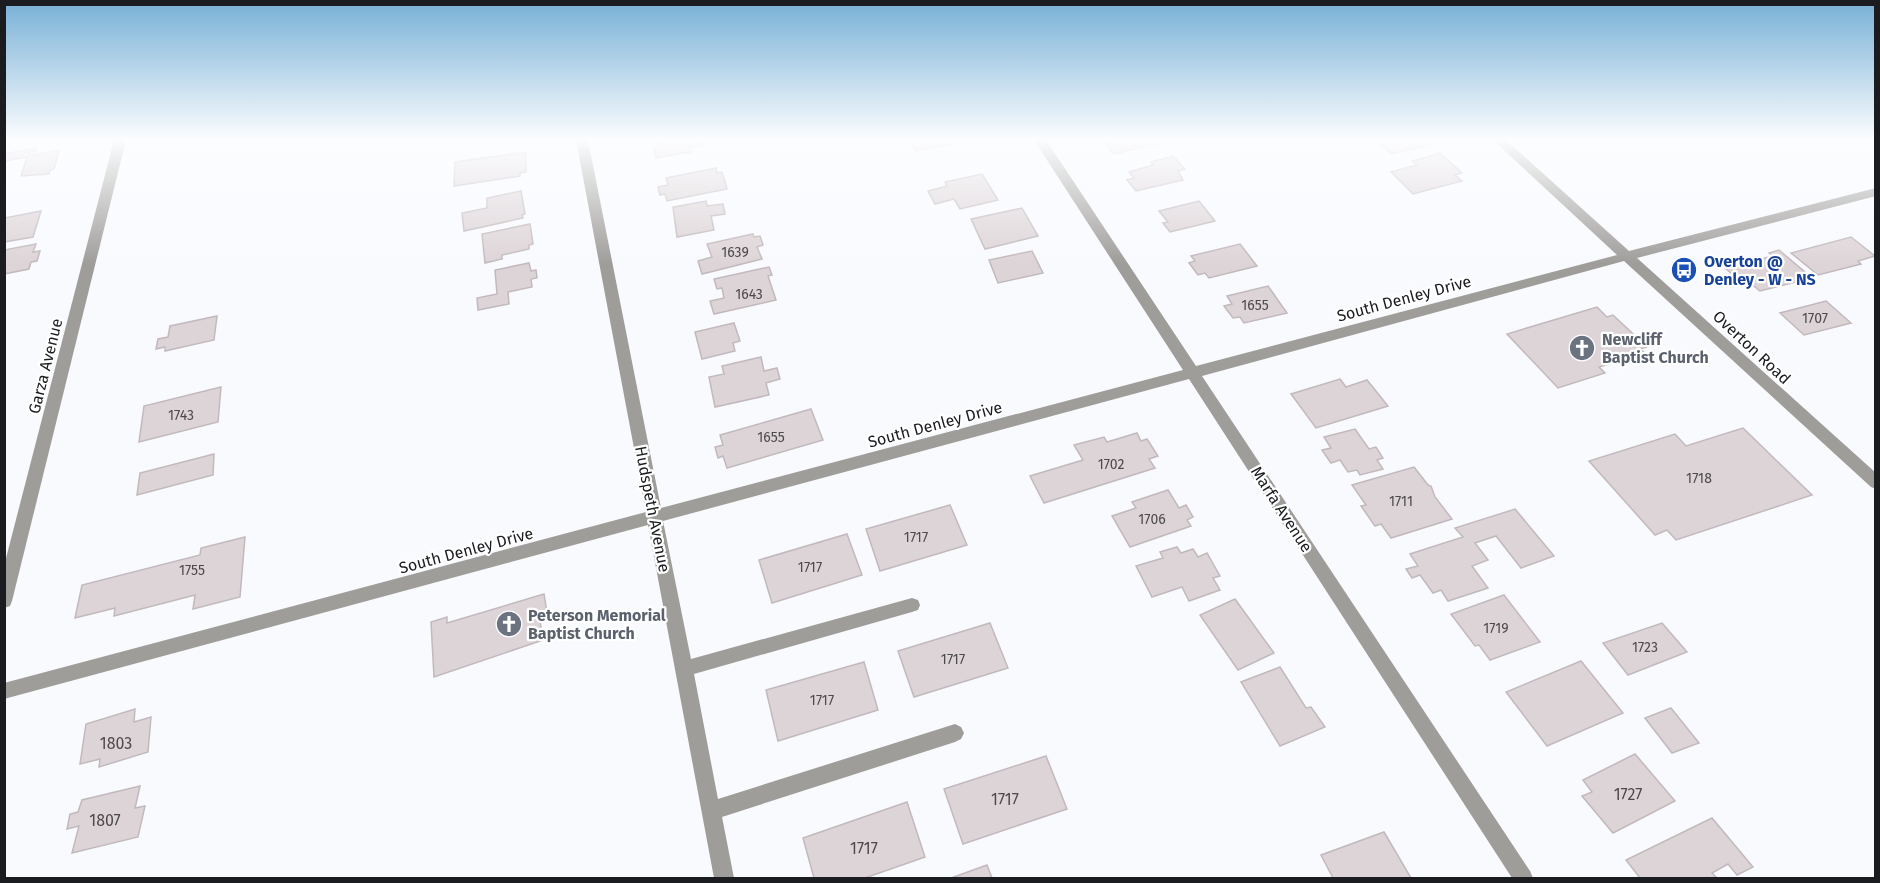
<svg xmlns="http://www.w3.org/2000/svg" width="1880" height="883" viewBox="0 0 1880 883" font-family="'Fira Sans',sans-serif">
<style>
.building{fill:#ddd4d7;stroke:#c2b9bc;stroke-width:1.5}
.lines{fill:none;stroke-linecap:round;stroke-linejoin:round}
.minor{fill:#9f9d9a;fill-rule:evenodd}
.labels{text-anchor:middle;stroke-width:4.5;stroke-linejoin:round;paint-order:stroke}
.number-label{font-size:14px;fill:#4c4a4d}
.transit-label{font-size:16px;font-weight:bold;fill:#164399;stroke:#fff;text-anchor:start}
.street-label{font-size:16px;fill:#1b1c1f;stroke:#fff}
.worship-label{font-size:16px;font-weight:bold;fill:#5b616d;stroke:#fff;text-anchor:start}
.near-number-label{font-size:16px;fill:#4c4a4d}
</style>
<rect width="100%" height="100%" fill="#f8fafe"/>
<g class="building">
<path d="M657 140H701L703 146 690 148 691 152 656 158 654 148 659 147Z"/>
<path d="M910 140H948L950 145 915 151Z"/>
<path d="M1108 140H1154L1157 144 1114 154 1106 144 1111 143Z"/>
<path d="M1377 140H1423L1429 145 1391 154Z"/>
<path d="M36 148 34 155 59 150 54 169 50 170 49 174 21 176 27 157 4 161V154Z"/>
<path d="M518 153H526V172L520 173V176L454 186 455 162Z"/>
<path d="M1440 153 1462 173 1455 175 1462 181 1413 194 1391 172 1417 165 1412 161Z"/>
<path d="M1173 156 1185 169 1178 171 1183 180 1136 191 1127 180 1134 178 1129 172 1153 165 1151 162Z"/>
<path d="M716 168 717 173 722 172 727 189 667 201 665 194 660 195 658 187 668 185 666 178Z"/>
<path d="M982 174 998 200 960 209 954 199 935 204 928 191 947 186 945 182Z"/>
<path d="M521 191 525 214 522 215 523 218 464 231 462 213 487 208V198Z"/>
<path d="M706 201 707 206 723 204 725 214 711 216 714 230 677 237 673 207Z"/>
<path d="M1199 201 1215 221 1170 232 1163 223 1168 222 1159 211Z"/>
<path d="M1022 208 1038 236 985 249 971 219Z"/>
<path d="M41 211 33 237 4 242V218Z"/>
<path d="M530 224 533 244 529 245V249L502 255V259L485 263 482 234Z"/>
<path d="M753 234 754 237 760 236 763 245 757 247 762 259 702 274 698 261 712 257 707 244Z"/>
<path d="M1851 237 1875 256 1858 261 1861 264 1818 275 1791 253Z"/>
<path d="M36 244 33 252 40 251 37 261 31 262 29 269 4 274V250Z"/>
<path d="M1240 244 1257 266 1209 278 1205 273 1198 275 1189 263 1195 261 1191 256Z"/>
<path d="M1779 250 1812 278 1760 291 1750 283 1743 284 1725 268 1773 256 1769 253Z"/>
<path d="M1032 251 1043 273 998 283 989 260Z"/>
<path d="M529 263 531 271 536 270 537 278 531 279 532 287 508 292 509 304 478 310 477 298 497 294 495 270Z"/>
<path d="M769 267 772 275 768 276 776 300 714 314 710 301 724 298 722 288 717 289 714 279Z"/>
<path d="M1268 286 1287 313 1244 323 1240 317 1233 318 1224 306 1232 304 1227 296Z"/>
<path d="M1826 301 1851 323 1804 335 1780 313Z"/>
<path d="M1597 307 1607 317 1613 315 1647 347 1640 349 1645 353 1599 367 1605 373 1558 388 1507 334Z"/>
<path d="M217 316 214 340 165 351V347L156 349 158 339 168 337 170 326Z"/>
<path d="M734 323 740 341 733 343 735 351 702 359 695 332Z"/>
<path d="M761 357 764 371 777 368 780 379 766 383 769 395 715 407 709 377 724 374 722 366Z"/>
<path d="M1340 379 1346 387 1367 380 1388 406 1316 428 1291 394Z"/>
<path d="M221 387 218 422 139 442 144 406Z"/>
<path d="M811 409 823 440 727 468 723 456 718 458 715 447 723 445 720 435Z"/>
<path d="M1743 428 1812 495 1676 540 1667 530 1655 535 1589 461 1675 434 1686 446Z"/>
<path d="M1355 429 1369 449 1376 447 1383 458 1377 460 1383 469 1360 475 1357 470 1348 472 1340 460 1331 463 1322 450 1331 448 1324 437Z"/>
<path d="M1137 433 1141 441 1147 439 1158 456 1149 459 1155 468 1044 503 1030 476 1083 460 1074 445 1104 437 1107 442Z"/>
<path d="M214 454 213 475 137 495 140 473Z"/>
<path d="M1414 467 1428 485 1431 486 1435 497 1452 519 1391 538 1381 524 1375 526 1361 506 1366 505 1352 485Z"/>
<path d="M1168 490 1179 508 1186 505 1193 517 1187 520 1191 526 1130 547 1112 516 1136 508 1132 502Z"/>
<path d="M950 505 967 545 880 571 866 529Z"/>
<path d="M1515 509 1554 556 1521 568 1496 536 1475 543 1488 560 1472 566 1488 588 1448 601 1441 590 1433 593 1420 575 1412 578 1406 569 1418 566 1410 554 1463 537 1455 528Z"/>
<path d="M847 534 862 575 772 603 759 560Z"/>
<path d="M245 537 240 597 193 609 195 595 114 616 115 608 75 618 82 585 200 555 201 548Z"/>
<path d="M1177 547 1181 553 1193 549 1198 557 1207 553 1220 576 1213 578 1220 590 1189 601 1182 587 1152 597 1136 566 1163 558 1160 552Z"/>
<path d="M544 594 548 619 540 621 543 640 434 677 431 622 447 617V623Z"/>
<path d="M1504 595 1540 642 1490 660 1479 645 1475 646 1451 614Z"/>
<path d="M1235 599 1274 653 1238 670 1200 615Z"/>
<path d="M990 623 1008 668 914 697 898 651Z"/>
<path d="M1662 623 1687 652 1628 675 1603 643Z"/>
<path d="M1581 661 1623 713 1547 746 1506 692Z"/>
<path d="M864 662 878 710 778 741 766 690Z"/>
<path d="M1280 667 1306 708 1311 707 1325 727 1280 746 1241 682Z"/>
<path d="M1671 708 1699 743 1672 753 1645 718Z"/>
<path d="M135 709 134 722 151 717 148 752 99 767 100 759 80 764 86 724Z"/>
<path d="M1635 754 1675 801 1613 833 1582 796 1592 792 1583 780Z"/>
<path d="M1046 756 1067 809 963 844 944 789Z"/>
<path d="M140 786 135 808 145 806 138 837 72 853 79 826 67 829 70 814 78 812 82 800Z"/>
<path d="M907 802 925 857 865 878H814L803 838Z"/>
<path d="M1712 818 1753 867 1737 875 1728 864 1712 873 1717 878H1640L1626 860Z"/>
<path d="M1384 832 1411 878H1333L1321 855Z"/>
<path d="M987 865 992 878H951Z"/>
</g>
<g class="lines">
<g class="minor">
<path d="M114 140H126L12 601 10 606 4 608V566Z"/>
<path d="M576 140H588L661 508 1183 370 1034 140H1046L1196 366 1617 255 1493 140H1506L1629 251 1876 188V196L1637 258 1876 473V489L1871 487 1624 261 1202 376 1530 871 1533 878H1512L1189 379 663 521 691 659 912 598 918 600 920 605 918 610 912 612 694 674 718 799 955 724 961 727 964 733 961 739 955 742 722 817 734 878H714L648 525 4 699V683L646 512Z"/>
</g>
</g>
<linearGradient id="sky" x2="0" y2="1"><stop stop-color="#77b0d6"/><stop offset="0.53" stop-color="#fcfdff"/><stop offset="1" stop-color="#fcfdff" stop-opacity="0"/></linearGradient>
<rect width="1880" height="264" fill="url(#sky)"/>
<defs>
<g id="bus-disc" transform="scale(1.35)"><circle r="9.5" fill="#1a4fb4" stroke="#fff"/><path d="M-5-6H5V4H4V6H2V4H-2V6H-4V4H-5ZM-3.5-4V0h7V-4ZM-3.5 1.2v1.5H-2V1.2ZM2 1.2v1.5H3.5V1.2Z" fill="#fff"/></g>
<g id="church-disc" transform="scale(1.35)"><circle r="9.5" fill="#6b7280" stroke="#fff"/><path d="M-1.2-6h2.4v3.5h3.3v2.4h-3.3V6h-2.4V-.1h-3.3v-2.4h3.3Z" fill="#fff"/></g>
</defs>
<g fill-rule="evenodd">
<use href="#bus-disc" x="1684" y="270"/>
<use href="#church-disc" x="1582" y="348"/>
<use href="#church-disc" x="509" y="624"/>
</g>
<g class="labels">
<g class="number-label">
<text x="735" y="257">1639</text>
<text x="749" y="299">1643</text>
<text x="1255" y="310">1655</text>
<text x="1815" y="323">1707</text>
<text x="181" y="420">1743</text>
<text x="771" y="442">1655</text>
<text x="1111" y="469">1702</text>
<text x="1699" y="483">1718</text>
<text x="1401" y="506">1711</text>
<text x="1152" y="524">1706</text>
<text x="916" y="542">1717</text>
<text x="810" y="572">1717</text>
<text x="192" y="575">1755</text>
<text x="1496" y="633">1719</text>
<text x="1645" y="652">1723</text>
<text x="953" y="664">1717</text>
<text x="822" y="705">1717</text>
</g>
<g class="transit-label">
<text x="1704" y="267">Overton @<tspan x="1704" dy="18">Denley - W - NS</tspan></text>
</g>
<g class="street-label">
<text transform="translate(1404 298) rotate(-15)" y="6">South Denley Drive</text>
<text transform="translate(1752 347) rotate(43)" y="6">Overton Road</text>
<text transform="translate(45 366) rotate(-76)" y="6">Garza Avenue</text>
<text transform="translate(935 424) rotate(-15)" y="6">South Denley Drive</text>
<text transform="translate(653 509) rotate(79)" y="6">Hudspeth Avenue</text>
<text transform="translate(1282 509) rotate(57)" y="6">Marfa Avenue</text>
<text transform="translate(466 550) rotate(-15)" y="6">South Denley Drive</text>
</g>
<g class="worship-label">
<text x="1602" y="345">Newcliff<tspan x="1602" dy="18">Baptist Church</tspan></text>
<text x="528" y="621">Peterson Memorial<tspan x="528" dy="18">Baptist Church</tspan></text>
</g>
<g class="near-number-label">
<text x="116" y="749">1803</text>
<text x="1628" y="800">1727</text>
<text x="1005" y="805">1717</text>
<text x="105" y="826">1807</text>
<text x="864" y="854">1717</text>
</g>
</g>
<rect width="1880" height="883" fill="none" stroke="#1b1c1f" stroke-width="12"/>
</svg>
